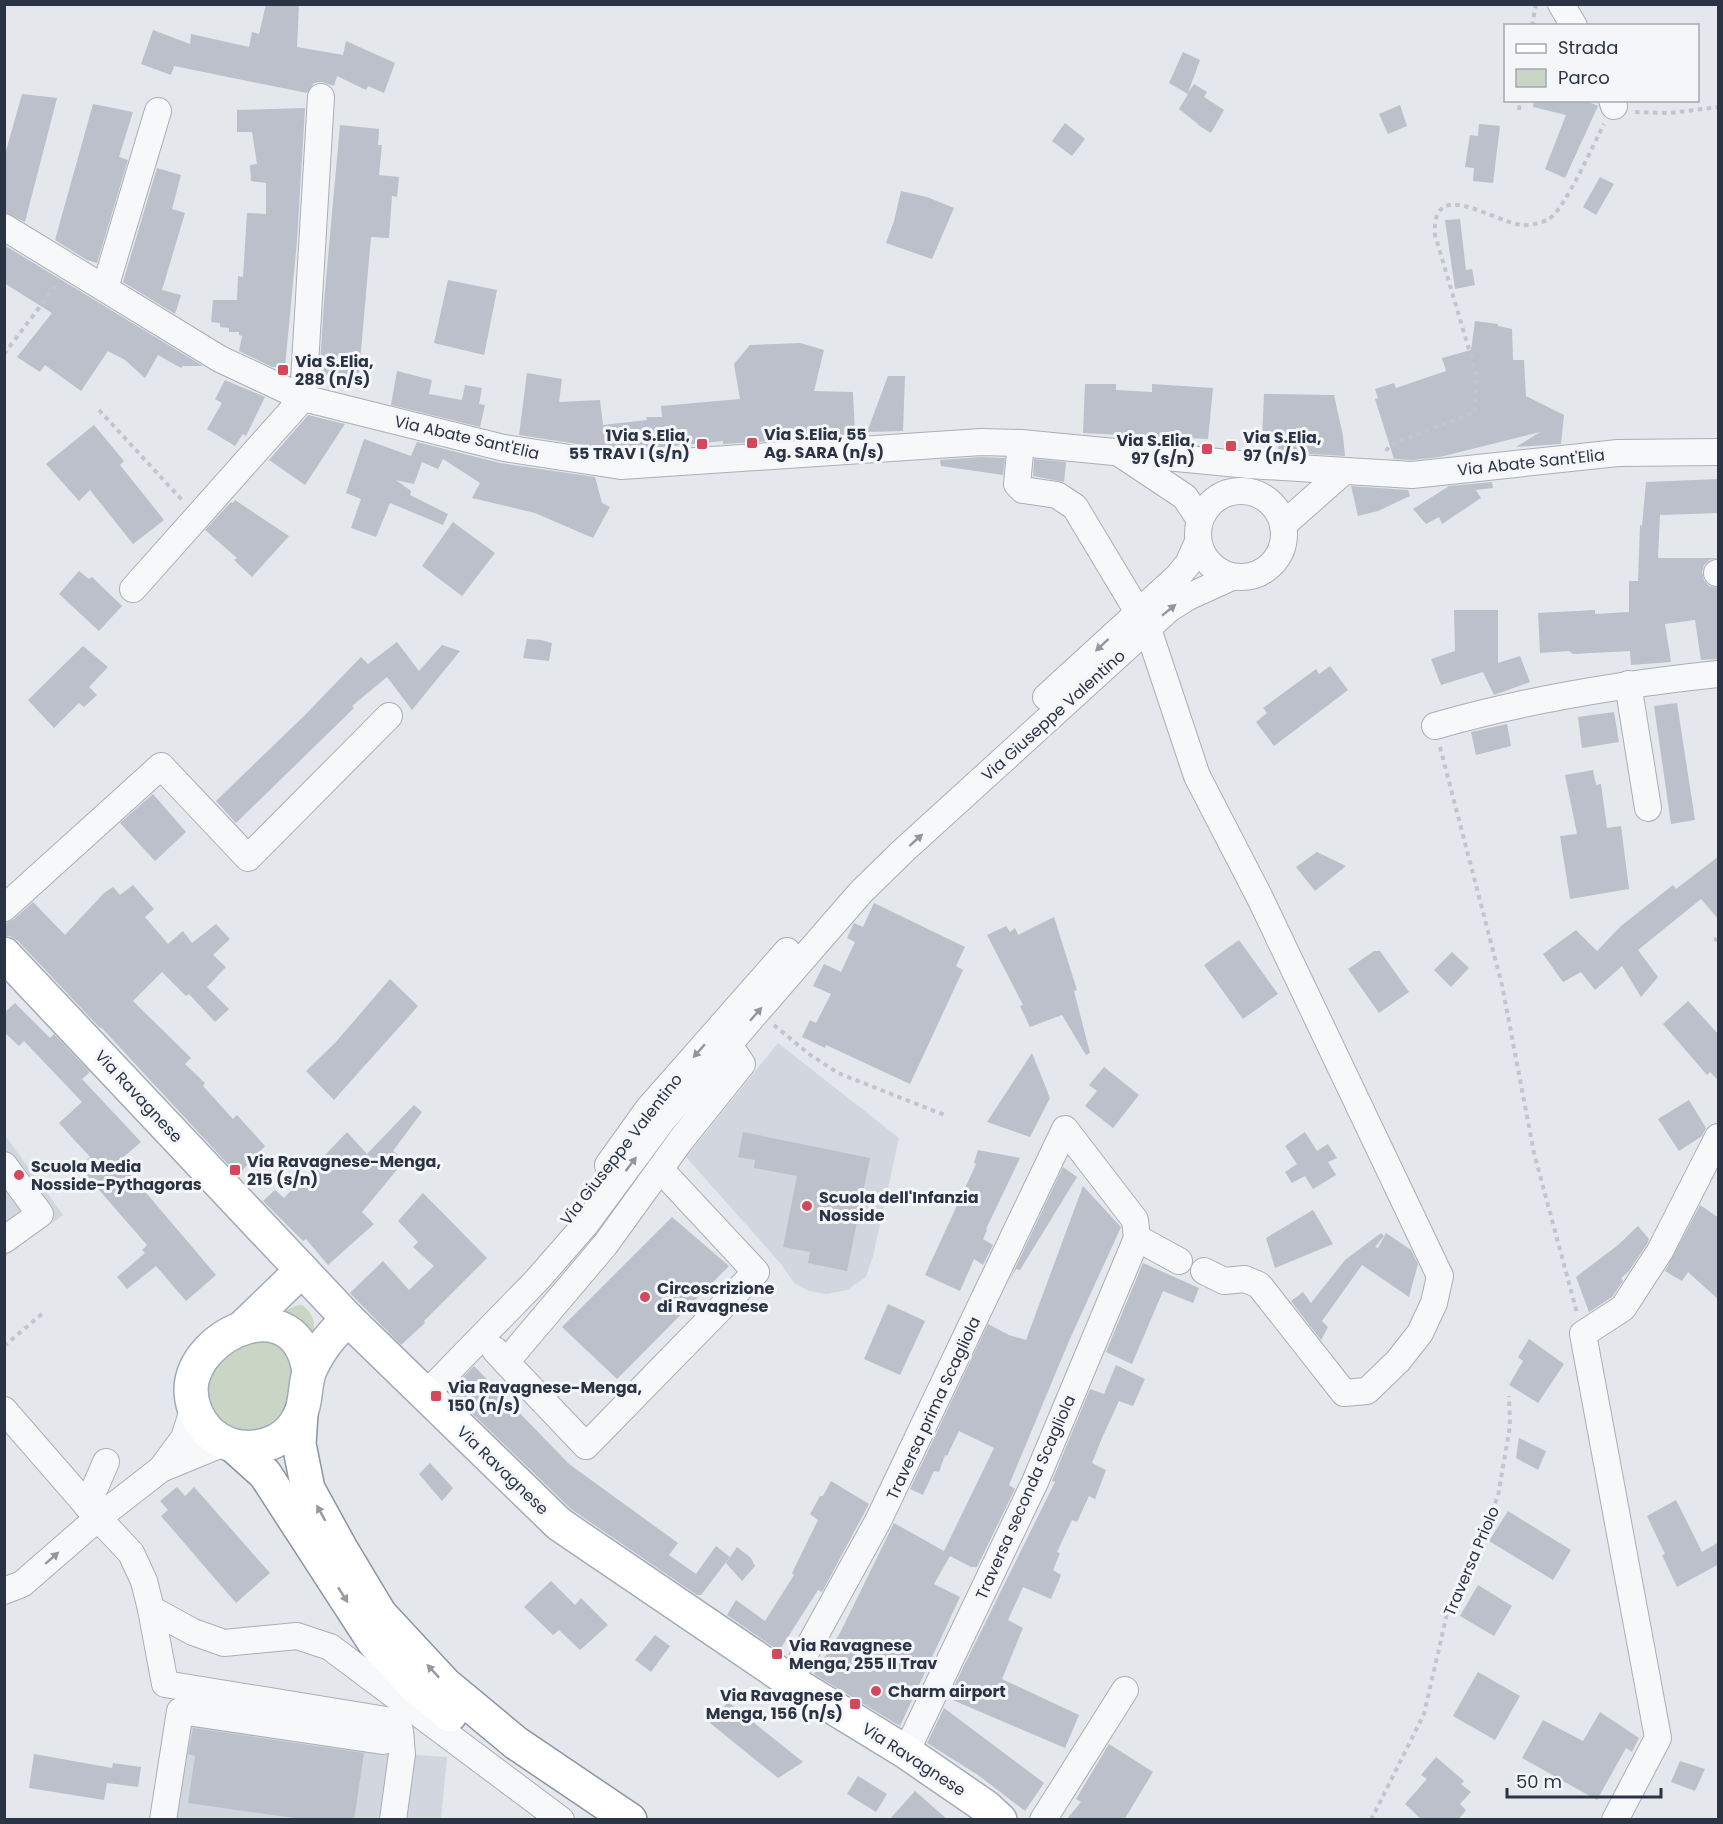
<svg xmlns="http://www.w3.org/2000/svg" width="1723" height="1824" viewBox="0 0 1723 1824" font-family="Poppins,sans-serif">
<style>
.built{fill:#d2d6de}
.green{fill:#c9d6c5}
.building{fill:#bbc0ca}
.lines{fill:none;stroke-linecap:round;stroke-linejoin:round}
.minor-casing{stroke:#a9aeb7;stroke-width:28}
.major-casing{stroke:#a3abb8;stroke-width:36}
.highway-casing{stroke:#8b94a3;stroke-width:36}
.path{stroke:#c2c5cb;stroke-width:4;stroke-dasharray:4.5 4.5;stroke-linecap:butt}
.minor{stroke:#f7f8fa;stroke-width:26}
.major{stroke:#fff;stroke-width:33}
.highway{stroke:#fff;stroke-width:33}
.oneway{fill:#9196a0}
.oneway2{fill:#959aa2}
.poi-dot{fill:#d1495b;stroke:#f4f6f9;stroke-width:2}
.labels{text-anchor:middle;stroke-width:6;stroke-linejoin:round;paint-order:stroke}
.poi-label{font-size:16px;font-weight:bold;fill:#2b3445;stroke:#f4f6f9;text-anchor:start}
.street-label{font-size:16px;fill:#2b3445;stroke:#f4f6f9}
</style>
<rect width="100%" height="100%" fill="#e4e7ec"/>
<g class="built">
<path d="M778 1043 899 1138 873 1256 866 1277 847 1290 827 1294 809 1291 794 1283 781 1264 686 1157Z"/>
<path d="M4 1134 63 1215 5 1257H4Z"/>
<path d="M170 1702 389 1738 402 1754 447 1757 441 1819 151 1820Z"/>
</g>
<g class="green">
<path d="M298 1305H302C315 1314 316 1327 312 1341L278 1314Z"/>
<path d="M260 1332 296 1360 289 1414 244 1439 209 1415 206 1373 213 1361Z"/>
</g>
<g class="building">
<path d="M266 4H299L297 47 343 55 346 41 395 63 384 93 368 86 366 90 337 76 334 86 322 82 314 83 307 93 174 66 171 75 141 64 153 30 190 44 191 34 249 47 252 32 259 34Z"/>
<path d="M1183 52 1200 60 1188 93 1194 84 1207 92 1204 97 1224 110 1211 133 1198 125V124L1179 109 1188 94 1169 83Z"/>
<path d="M22 94 57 98 25 222 4 212V158Z"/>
<path d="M1534 100H1584L1598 106 1565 178 1545 169 1566 115 1533 107Z"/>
<path d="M93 104 133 112 119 157 128 160 97 263 87 260 55 240Z"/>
<path d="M1400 105 1407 126 1388 134 1379 114Z"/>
<path d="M305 108 297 241 285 367H272L239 351 242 336 239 335V332H229V328L220 327V323L211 322 213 300H237L238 276 243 277 247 213 266 214V183L251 181 250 165 257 164 252 132H237V110Z"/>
<path d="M1065 123 1085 139 1072 156 1052 141Z"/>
<path d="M1479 124 1500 126 1493 183 1473 181 1474 168 1465 167 1470 135 1478 136Z"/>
<path d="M340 125 379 129 378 145H382L379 175 399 177 397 197 392 196 389 238 371 237 358 384 319 380 324 302Z"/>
<path d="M157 168 181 175 172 209 185 213 162 290 181 295 175 314 123 282Z"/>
<path d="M1600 177 1614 184 1596 215 1583 207Z"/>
<path d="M901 191 927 197 954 208 932 259 886 243 894 221Z"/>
<path d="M1460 219 1466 270 1472 269 1475 285 1455 289 1445 220Z"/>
<path d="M4 245 203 366H183L181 368 158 355 145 378 125 360 108 351 81 391 45 365 40 372 17 357 52 313 4 283Z"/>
<path d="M448 280 497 290 484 355 434 343Z"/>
<path d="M1475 321 1498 324V326L1512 329 1513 360H1524L1526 396 1564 415 1561 444 1516 447 1540 432 1440 457 1412 460 1394 459 1375 399 1378 398 1375 389 1394 383 1396 388 1446 371 1442 358 1471 350Z"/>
<path d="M800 343 824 350 814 391 853 392 855 435 803 439V436L770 439V441L723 444V441L622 451 519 435 527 373 562 379 559 402 600 400 603 425 647 420 646 417H662L661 406 740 399 734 364 750 345Z"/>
<path d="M397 371 432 380 429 394 462 400 465 385 482 388 479 404 485 405 480 427 391 405Z"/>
<path d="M888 376H905L903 431 867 432Z"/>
<path d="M225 380 265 397 246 436 243 434 235 446 207 429 222 403 215 399Z"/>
<path d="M1085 384H1116V390L1152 392V384L1213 388 1208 439 1083 433Z"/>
<path d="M1264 394 1334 395 1343 436 1345 456 1278 452 1279 442H1262Z"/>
<path d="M308 415 345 424 305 485 269 460Z"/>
<path d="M94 425 124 461 120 465 164 520 133 544 90 490 79 501 46 464Z"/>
<path d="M364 439 411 456 417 442 500 463 595 477 602 503 610 507 593 538 535 513 472 498 480 483 443 459 438 469 422 462 414 484 396 480 411 491 410 495 448 514 443 525 390 503 376 537 351 528 361 499 346 493Z"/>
<path d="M981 457 1005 458 1003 475 941 466 940 460Z"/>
<path d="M1034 459 1066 462 1064 482 1033 476Z"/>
<path d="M1719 479V513L1660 515 1658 558H1719L1709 560 1704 565 1702 572 1704 580 1709 586 1719 588V659L1701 660 1695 620 1665 624 1671 662 1631 665 1630 651 1573 654 1569 651 1540 653 1538 613 1595 610V614L1629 612V581H1638L1640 525 1642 526 1646 482Z"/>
<path d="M1492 482 1493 488 1476 490 1481 498 1442 524 1439 517 1426 524 1413 509 1449 486Z"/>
<path d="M1351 486 1408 490 1410 496 1378 511 1358 516Z"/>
<path d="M235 500 289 536 252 577 234 560 237 558 205 530 231 502 233 503Z"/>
<path d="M453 522 495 553 462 596 422 566Z"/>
<path d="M79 571 89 579 92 577 122 606 99 631 59 594Z"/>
<path d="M1454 610H1498V663L1520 656 1530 682 1494 695 1483 672 1441 685 1431 659 1455 651Z"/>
<path d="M527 639 541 640 552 643 549 661 523 658Z"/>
<path d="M397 642 419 671 442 645 460 651 412 710 387 677 352 706 354 708 236 823 216 801 304 716 361 657 368 664Z"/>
<path d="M83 646 108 667 89 687 97 695 84 707 79 703 54 728 28 700Z"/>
<path d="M1330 666 1348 690 1274 746 1256 722 1267 713 1263 708 1316 669 1319 674Z"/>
<path d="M1677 703 1695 820 1671 824 1654 706Z"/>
<path d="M1614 712 1619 742 1582 748 1578 717Z"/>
<path d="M1507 724 1511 746 1476 755 1471 732Z"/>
<path d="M1593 770 1596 785 1601 784 1607 828 1621 826 1629 889 1570 899 1560 836 1577 834 1565 775Z"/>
<path d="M153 794 186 832 155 861 120 823Z"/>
<path d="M1317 852 1346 866 1315 891 1296 867Z"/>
<path d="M1719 856V920L1701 899 1638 950 1658 977 1641 997 1622 966 1595 990 1581 972 1563 982 1543 954 1576 930 1597 951 1621 926 1673 885 1676 889Z"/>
<path d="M133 885 154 909 145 917 168 944 183 931 192 943 216 924 230 939 213 955 226 967 207 987 229 1009 215 1022 189 994 186 996 162 972 133 1001 191 1058 185 1064 205 1083 203 1086 233 1119 237 1115 265 1146 238 1175 101 1027 100 1028 18 941 10 936H4V924L14 919 33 902 65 935 104 893 113 887 120 895Z"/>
<path d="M874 903 965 947 956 966 963 970 910 1084 826 1045 825 1048 802 1037 810 1020 816 1023 831 994 813 986 824 964 841 972 855 942 847 938 854 923 863 927Z"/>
<path d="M1054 917 1077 990 1074 991 1090 1053 1086 1055 1062 1015 1030 1027 1020 1006 1023 1005 987 935 1006 926 1010 932 1015 928 1018 935Z"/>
<path d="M1239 940 1278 994 1243 1019 1204 965Z"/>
<path d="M1374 951H1380L1409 992 1379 1013 1348 969Z"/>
<path d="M1452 952 1469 968 1451 987 1434 970Z"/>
<path d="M390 979 418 1006 334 1100 306 1071 336 1042Z"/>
<path d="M1688 1001 1719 1035V1081L1710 1072 1707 1075 1663 1024Z"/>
<path d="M15 1003 50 1038 54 1034 90 1072 82 1079 141 1142 119 1161 216 1275 186 1301 156 1266 127 1289 117 1277 145 1253 142 1250 147 1245 79 1167 90 1157 59 1123 82 1102 24 1041 19 1046 4 1032V1013Z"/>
<path d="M1032 1053 1050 1098 1030 1137 987 1122Z"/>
<path d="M1104 1067 1139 1095 1113 1128 1085 1106 1097 1091 1089 1085Z"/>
<path d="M1689 1100 1706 1128 1702 1136 1679 1151 1658 1119Z"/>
<path d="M414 1105 422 1112 393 1151 405 1160 362 1212 374 1224 328 1265 306 1239 303 1241 263 1201 275 1190 284 1198 347 1132 367 1154Z"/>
<path d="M743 1132 870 1158 847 1271 808 1263 810 1252 783 1247 797 1176 754 1168 755 1160 738 1157Z"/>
<path d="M1305 1132 1317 1151 1328 1144 1337 1158 1328 1162 1336 1175 1313 1189 1305 1176 1292 1183 1285 1172 1297 1164 1285 1146Z"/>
<path d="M978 1150 1020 1158 986 1229 987 1230 983 1239 993 1245 983 1265 974 1259 960 1291 925 1275 976 1164 974 1163Z"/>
<path d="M1063 1167 1077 1177 1020 1270 1016 1269 1009 1281Z"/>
<path d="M1083 1186 1121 1227 1069 1341 1009 1485 1015 1489 977 1567H971L950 1556 934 1584 960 1597 900 1726 814 1674 840 1633 894 1523 944 1551 994 1448 959 1431 947 1456 945 1455 939 1472 934 1471 923 1495 910 1489 988 1324 1009 1335 1026 1340Z"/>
<path d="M423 1193 487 1258 424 1321 425 1323 401 1345 350 1293 383 1261 409 1290 434 1266 413 1247 418 1242 398 1221Z"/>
<path d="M1700 1205 1719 1218V1300L1688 1272 1682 1281 1665 1271Z"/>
<path d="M1313 1210 1333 1244 1275 1268 1266 1238Z"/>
<path d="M672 1217 729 1266 617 1379 562 1327Z"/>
<path d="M1638 1226 1649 1239 1647 1244 1629 1271 1621 1278 1623 1281 1612 1297 1589 1312 1576 1277 1618 1245Z"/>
<path d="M1381 1233 1384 1236 1375 1247 1378 1248 1386 1233 1411 1250 1418 1264 1409 1297 1362 1265 1322 1321 1328 1327 1321 1340 1291 1301 1303 1292 1311 1303 1345 1260Z"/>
<path d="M1143 1263 1199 1288 1193 1303 1163 1291 1132 1364 1106 1352Z"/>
<path d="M888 1304 925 1321 900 1375 864 1359Z"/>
<path d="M1529 1339 1564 1364 1538 1403 1509 1385 1523 1361 1518 1357Z"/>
<path d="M1116 1365 1145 1379 1133 1406 1119 1401 1102 1438 1092 1463 1106 1470 1095 1499 1089 1496 1077 1522 1072 1520 1057 1552 1060 1553 1053 1570 1061 1575 1051 1599 1023 1587 1008 1620 1023 1628 1002 1679 1079 1715 1065 1748 948 1698 1055 1482 1052 1481 1090 1389 1104 1394Z"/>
<path d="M474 1366 569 1464 678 1543 669 1555 696 1574 716 1546 730 1557 701 1595H697L571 1509 449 1391Z"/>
<path d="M1519 1438 1546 1451 1538 1470 1516 1458Z"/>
<path d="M430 1463 453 1488 442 1501 419 1474Z"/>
<path d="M831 1481 869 1504 822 1592 818 1590 779 1651 727 1615 736 1600 765 1621 794 1575 792 1573 818 1520 810 1514 820 1496H823Z"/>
<path d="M177 1487 185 1496 194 1487 270 1573 236 1603 161 1516 168 1510 160 1501Z"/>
<path d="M1676 1500 1702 1552 1719 1542V1564L1677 1587 1662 1555 1665 1554 1647 1516Z"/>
<path d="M1508 1511 1571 1550 1553 1580 1489 1541Z"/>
<path d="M737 1547 751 1558 755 1566 742 1581 726 1563Z"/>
<path d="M551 1581 575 1605 581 1598 608 1625 580 1650 559 1630 553 1635 524 1607Z"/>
<path d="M1478 1585 1512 1606 1494 1636 1460 1616Z"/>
<path d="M655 1635 670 1646 651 1672 635 1660Z"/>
<path d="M1478 1672 1520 1696 1495 1740 1453 1716Z"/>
<path d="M728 1702 803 1762 778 1778 710 1723Z"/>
<path d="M944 1708 1044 1783 1025 1811 978 1775 927 1743Z"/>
<path d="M1600 1712 1639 1738 1632 1752 1626 1748 1597 1800 1522 1758 1543 1720 1583 1741Z"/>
<path d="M193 1728 364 1753 354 1820H308L188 1803 195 1756 188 1754Z"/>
<path d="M1109 1744 1153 1772 1124 1820H1066L1081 1802 1076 1799Z"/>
<path d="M34 1754 112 1768 113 1763 141 1767 138 1787 107 1783 104 1800 29 1788Z"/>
<path d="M1436 1757 1464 1781 1461 1784 1471 1792 1460 1804 1466 1810 1458 1820H1422L1405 1804 1427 1779 1421 1775Z"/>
<path d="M1680 1761 1705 1769 1695 1791 1671 1782Z"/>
<path d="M858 1776 887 1794 876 1812 847 1794Z"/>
<path d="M915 1791 948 1820H889Z"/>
</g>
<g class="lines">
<g class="minor-casing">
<g id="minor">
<path d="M1561 4 1574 26"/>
<path d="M1612 100 1614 106"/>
<path d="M4 227 220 359 303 398 504 448 621 466 981 442 1021 443 1249 465 1412 475 1618 453 1718 452"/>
<path d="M105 288 158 111"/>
<path d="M1021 443 1017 484 1023 490 1057 495 1075 507 1138 612"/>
<path d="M1122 455 1185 497 1200 520"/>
<circle cx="1241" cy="534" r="43"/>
<path d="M1283 525 1343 472"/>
<path d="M1717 573H1718"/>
<path d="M133 589 303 398 321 97"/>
<path d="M1148 629 1197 776 1260 898 1440 1276 1434 1303 1420 1333 1398 1361 1367 1391 1344 1393 1259 1285 1245 1279 1224 1281 1204 1271"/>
<path d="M1628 684 1648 808"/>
<path d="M1046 697 1177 577 1188 564 1198 542"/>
<path d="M1435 726C1528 699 1622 684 1718 674"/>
<path d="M4 908 161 766 248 858 389 716"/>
<path d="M4 1165 40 1214 4 1240"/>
<path d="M608 1165 648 1109 787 951"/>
<path d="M1137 1238 1179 1261"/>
<path d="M495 1350 506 1362 605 1245 681 1140 742 1064 729 1045"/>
<path d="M506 1362 586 1446 756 1272 660 1169"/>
<path d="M425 1395 537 1280 585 1225 662 1121 861 892 903 851 1169 609 1188 597 1232 577"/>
<path d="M194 1407 184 1438 161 1469 98 1518 131 1553 144 1581 151 1609 193 1632 224 1643 297 1636 330 1647 561 1820"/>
<path d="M4 1410 98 1518 22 1584 4 1591"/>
<path d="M161 1469 224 1443"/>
<path d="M87 1506 106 1462"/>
<path d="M151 1609 165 1684 386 1720 400 1731 402 1754 393 1820"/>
<path d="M790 1681 878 1521 1065 1129 1135 1220 1137 1238"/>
<path d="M906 1752 1035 1482 1137 1238"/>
<path d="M163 1820 180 1711 383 1741"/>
<path d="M1043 1820 1125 1690"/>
<path d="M1615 1820 1658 1738 1583 1334 1623 1308 1660 1251 1718 1137"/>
</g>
</g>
<g class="major-casing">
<g id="major">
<path d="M4 954 348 1319 559 1524 790 1681 906 1752 986 1807 1000 1820"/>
<path d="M241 1329 302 1270"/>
<path d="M309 1372C297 1287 193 1332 191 1389 191 1405 198 1420 208 1431 235 1458 284 1451 300 1415 307 1401 304 1384 310 1370 320 1348 331 1335 348 1319"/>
</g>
</g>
<g class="highway-casing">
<g id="highway">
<path d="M301 1413 299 1444 308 1489 341 1549 380 1614 445 1684 516 1743 630 1820"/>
<path d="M235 1447 265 1474 374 1642 415 1686 450 1715"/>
</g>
</g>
<g class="path">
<path d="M1532 26 1536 4"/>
<path d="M1519 110 1520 100"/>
<path d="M1635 112 1670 113 1718 107"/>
<path d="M4 354 57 284"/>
<path d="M99 410 183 501"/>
<path d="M1386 451 1390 445 1475 412 1476 373 1435 235C1431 175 1493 222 1522 225 1529 226 1542 223 1549 219 1566 207 1593 145 1604 124"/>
<path d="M1440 747 1502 985 1534 1153 1577 1313"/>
<path d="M1714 939 1718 940"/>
<path d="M774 1025 809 1054 838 1073 947 1116"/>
<path d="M4 1346 43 1313"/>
<path d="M1371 1820 1424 1714 1449 1605 1480 1541 1498 1496 1510 1426 1509 1396"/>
</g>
<use href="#minor" class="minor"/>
<use href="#major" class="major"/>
<use href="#highway" class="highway"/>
</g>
<defs><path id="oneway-solid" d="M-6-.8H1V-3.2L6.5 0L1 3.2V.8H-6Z" transform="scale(1.5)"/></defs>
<g class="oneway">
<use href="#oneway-solid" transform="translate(1169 610) rotate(-39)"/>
<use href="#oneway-solid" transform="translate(1102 645) rotate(137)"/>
<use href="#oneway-solid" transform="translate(916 840) rotate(-42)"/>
<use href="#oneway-solid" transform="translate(756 1014) rotate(-49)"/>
<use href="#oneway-solid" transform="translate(699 1051) rotate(131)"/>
<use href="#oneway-solid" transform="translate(631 1164) rotate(-53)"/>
<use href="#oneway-solid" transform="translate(52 1558) rotate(-41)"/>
</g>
<g class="oneway2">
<use href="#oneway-solid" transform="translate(321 1513) rotate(-119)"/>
<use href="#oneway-solid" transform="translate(343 1595) rotate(57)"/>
<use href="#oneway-solid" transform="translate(433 1671) rotate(-133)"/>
</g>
<g class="poi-dot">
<rect x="277" y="364" width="12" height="12" rx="3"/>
<rect x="746" y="437" width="12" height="12" rx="3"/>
<rect x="696" y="438" width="12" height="12" rx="3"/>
<rect x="1225" y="440" width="12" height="12" rx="3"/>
<rect x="1201" y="443" width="12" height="12" rx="3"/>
<rect x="229" y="1164" width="12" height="12" rx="3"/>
<circle cx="19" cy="1175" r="6"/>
<circle cx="807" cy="1206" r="6"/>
<circle cx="645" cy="1297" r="6"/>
<rect x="430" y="1390" width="12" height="12" rx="3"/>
<rect x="771" y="1648" width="12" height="12" rx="3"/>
<circle cx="876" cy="1691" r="6"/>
<rect x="849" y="1698" width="12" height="12" rx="3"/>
</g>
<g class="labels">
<g class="poi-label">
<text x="295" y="367">Via S.Elia,<tspan x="295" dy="18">288 (n/s)</tspan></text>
<text x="764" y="440">Via S.Elia, 55<tspan x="764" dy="18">Ag. SARA (n/s)</tspan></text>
<text x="690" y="441" text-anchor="end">1Via S.Elia,<tspan x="690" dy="18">55 TRAV I (s/n)</tspan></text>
<text x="1243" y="443">Via S.Elia,<tspan x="1243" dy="18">97 (n/s)</tspan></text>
<text x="1195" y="446" text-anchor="end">Via S.Elia,<tspan x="1195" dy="18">97 (s/n)</tspan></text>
<text x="247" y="1167">Via Ravagnese-Menga,<tspan x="247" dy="18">215 (s/n)</tspan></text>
<text x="31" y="1172">Scuola Media<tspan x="31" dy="18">Nosside-Pythagoras</tspan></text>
<text x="819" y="1203">Scuola dell'Infanzia<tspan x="819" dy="18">Nosside</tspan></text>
<text x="657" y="1294">Circoscrizione<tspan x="657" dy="18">di Ravagnese</tspan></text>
<text x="448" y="1393">Via Ravagnese-Menga,<tspan x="448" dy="18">150 (n/s)</tspan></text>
<text x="789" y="1651">Via Ravagnese<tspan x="789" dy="18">Menga, 255 II Trav</tspan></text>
<text x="888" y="1697">Charm airport</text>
<text x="843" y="1701" text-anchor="end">Via Ravagnese<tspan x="843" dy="18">Menga, 156 (n/s)</tspan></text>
</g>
<g class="street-label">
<text transform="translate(467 437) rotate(13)" y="6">Via Abate Sant'Elia</text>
<text transform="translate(1531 462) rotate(-6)" y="6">Via Abate Sant'Elia</text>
<text transform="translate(1053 715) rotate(-42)" y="6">Via Giuseppe Valentino</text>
<text transform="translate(139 1096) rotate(47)" y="6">Via Ravagnese</text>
<text transform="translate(621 1149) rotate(-52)" y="6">Via Giuseppe Valentino</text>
<text transform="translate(933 1408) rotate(-65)" y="6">Traversa prima Scagliola</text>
<text transform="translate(503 1470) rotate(44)" y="6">Via Ravagnese</text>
<text transform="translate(1025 1497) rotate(-66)" y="6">Traversa seconda Scagliola</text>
<text transform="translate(1471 1561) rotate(-67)" y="6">Traversa Priolo</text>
<text transform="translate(914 1759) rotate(33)" y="6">Via Ravagnese</text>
</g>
</g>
<rect width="1723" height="1824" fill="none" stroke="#2b3445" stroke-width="12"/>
<rect x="1504" y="24" width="195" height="78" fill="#f4f6f9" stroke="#a4a8b1" stroke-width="1.5"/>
<rect x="1516" y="44" width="30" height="9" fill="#ffffff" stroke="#a4a8b1" stroke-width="1.5"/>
<text x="1558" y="54" font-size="18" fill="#2b3445">Strada</text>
<rect x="1516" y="69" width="30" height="18" fill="#c9d6c5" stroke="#a4a8b1" stroke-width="1.5"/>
<text x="1558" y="84" font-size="18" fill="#2b3445">Parco</text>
<path d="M1507 1788v9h154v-9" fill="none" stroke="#2b3445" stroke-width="3"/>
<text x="1516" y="1788" font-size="18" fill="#2b3445" stroke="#f4f6f9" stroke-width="4.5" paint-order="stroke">50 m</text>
</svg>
